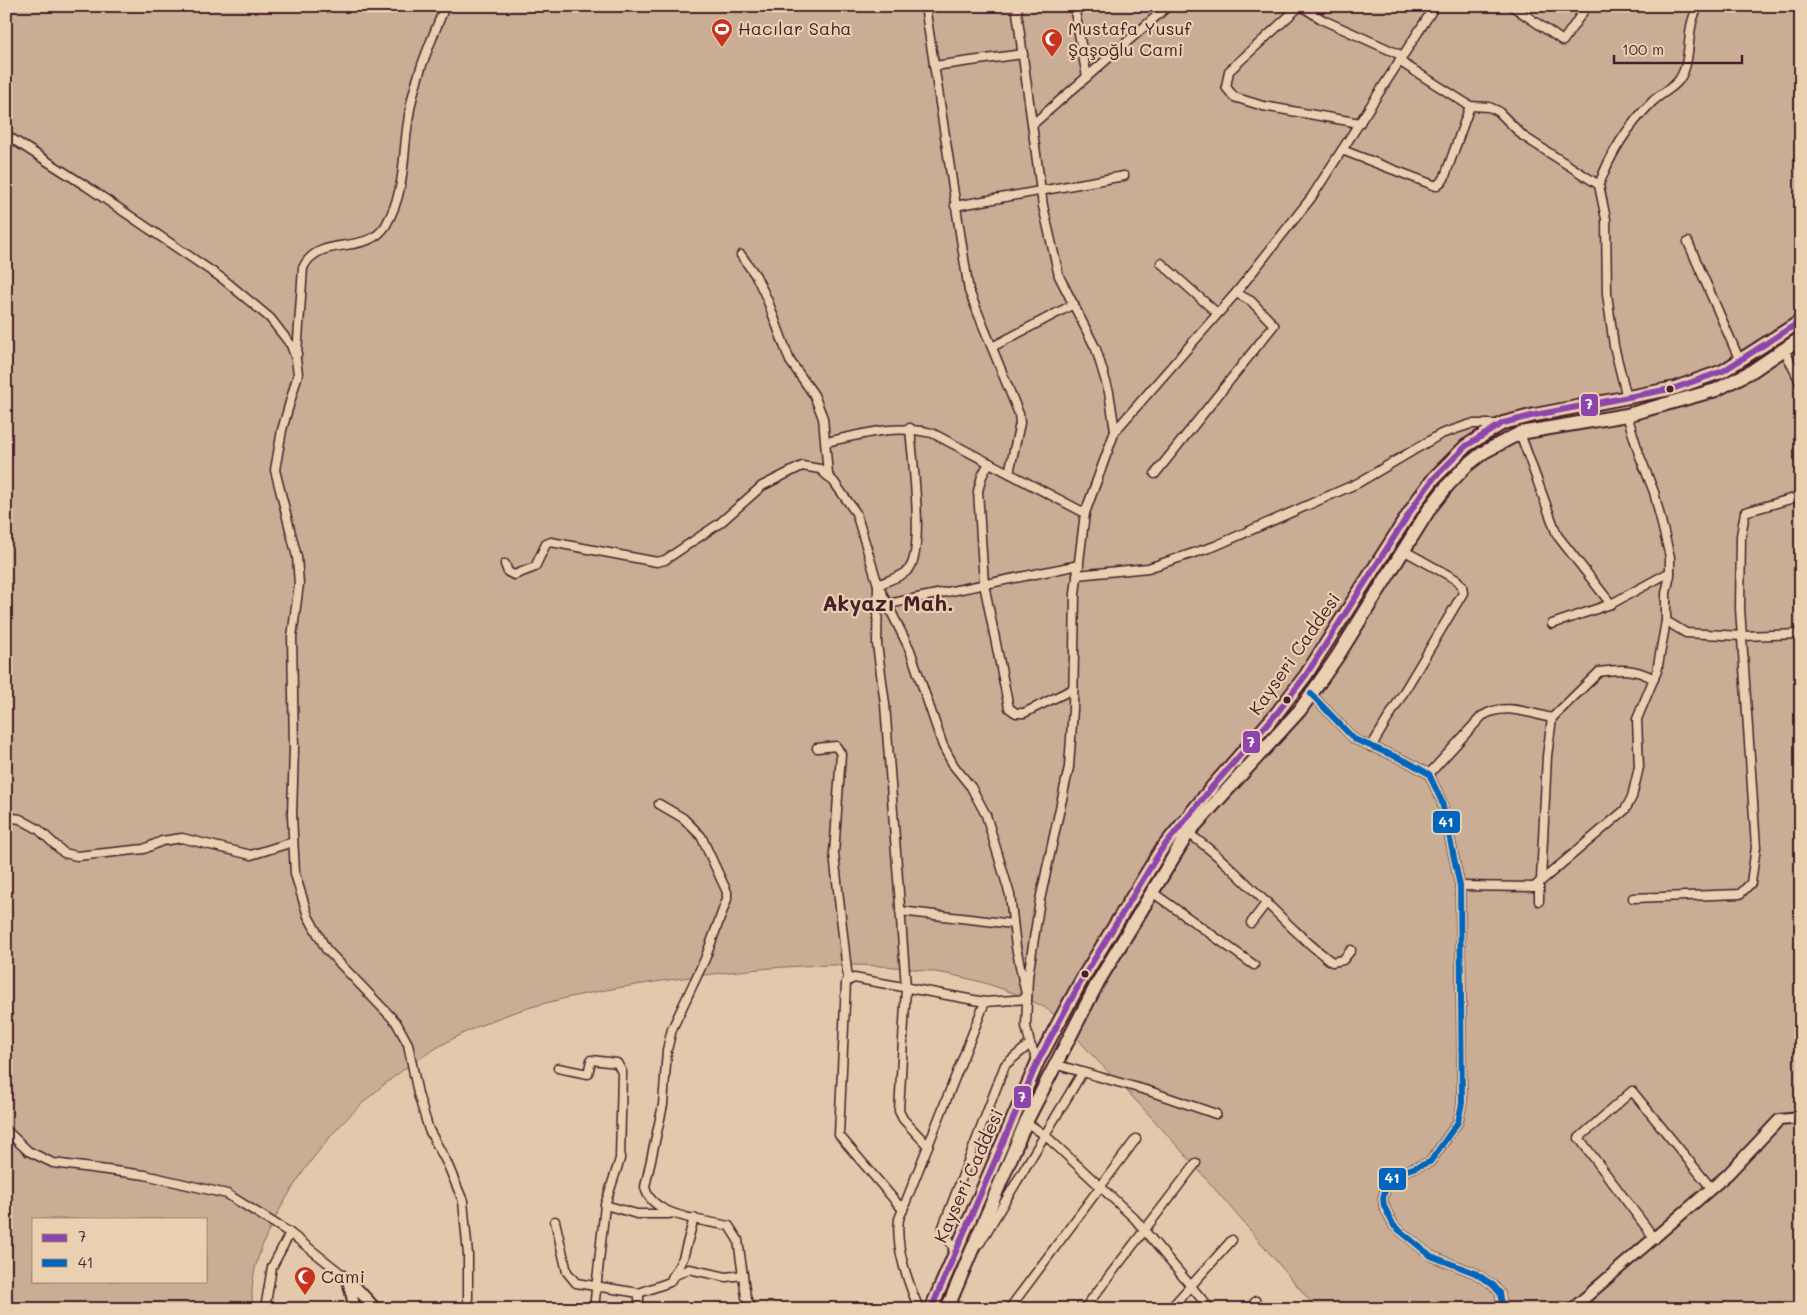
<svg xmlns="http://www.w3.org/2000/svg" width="1807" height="1315" viewBox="0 0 1807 1315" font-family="Mali,sans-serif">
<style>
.green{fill:#c9ad95;stroke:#8a6660;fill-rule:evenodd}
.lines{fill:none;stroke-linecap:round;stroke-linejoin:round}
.minor-casing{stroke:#4a1f2b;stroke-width:11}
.tertiary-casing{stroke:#4a1f2b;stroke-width:14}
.primary-casing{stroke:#4a1f2b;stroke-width:16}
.minor{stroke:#e8d0b0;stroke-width:8}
.tertiary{stroke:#e8d0b0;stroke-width:10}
.primary{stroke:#e8d0b0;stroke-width:12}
.bus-1-casing{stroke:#e8d0b0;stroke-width:10}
.bus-2-casing{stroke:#e8d0b0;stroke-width:10}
.bus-1{stroke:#8e44ad;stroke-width:6}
.bus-2{stroke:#0065bd;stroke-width:6}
.bus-dot{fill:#4a1f2b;stroke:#e8d0b0;stroke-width:2}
.labels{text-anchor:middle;stroke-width:4.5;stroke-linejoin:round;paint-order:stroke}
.poi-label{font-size:18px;fill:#4a1f2b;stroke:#e8d0b0;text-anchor:start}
.street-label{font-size:18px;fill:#4a1f2b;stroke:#e8d0b0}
.district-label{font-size:22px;font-weight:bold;fill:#4a1f2b;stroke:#e8d0b0}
.line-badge{stroke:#e8d0b0;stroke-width:2}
.badge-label{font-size:14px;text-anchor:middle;font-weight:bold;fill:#fff}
</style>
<rect width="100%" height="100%" fill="#e2c9ab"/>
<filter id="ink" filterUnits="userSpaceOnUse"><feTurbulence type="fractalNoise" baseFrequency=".02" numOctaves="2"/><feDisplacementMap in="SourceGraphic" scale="10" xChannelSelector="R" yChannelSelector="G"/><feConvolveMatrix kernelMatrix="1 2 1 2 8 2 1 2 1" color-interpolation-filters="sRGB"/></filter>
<g filter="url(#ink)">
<path class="green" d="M6 6H1801V1309H1317C1244 1224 1173 1136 1094 1057 1081 1043 1056 1012 1040 1005 926 947 777 964 655 982 590 992 524 1003 464 1033 396 1067 338 1118 297 1181 274 1217 246 1265 253 1309H6ZM34 1219H206V1281H34Z"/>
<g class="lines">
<g class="minor-casing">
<g id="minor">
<path d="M925 6 969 291 1019 414 1020 423 1009 473"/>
<path d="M1018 6 1017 12 1043 206 1059 276 1096 349 1109 392 1115 431"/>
<path d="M1074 6 1087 77"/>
<path d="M1300 6 1229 71 1226 87 1234 97 1263 106 1360 123"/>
<path d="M1301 6 1323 20 1403 56"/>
<path d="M1512 6 1563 41 1587 6"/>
<path d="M1399 61 1470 106 1489 107 1498 111 1523 136 1599 185 1606 219 1607 294 1614 346 1627 398"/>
<path d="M934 66 1023 54"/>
<path d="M1033 124 1168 6"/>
<path d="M6 135 86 186 223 279 270 318 291 345 296 359 298 374 282 430 275 470 297 557 299 584 292 637 294 748 292 815 295 874 308 916 326 949 396 1022 408 1044 418 1094 429 1130 447 1163 463 1201 468 1255V1309"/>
<path d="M1342 150 1436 186 1444 179 1470 106"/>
<path d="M1599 185C1610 154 1629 125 1652 102 1660 94 1672 89 1679 80 1694 58 1684 28 1699 6"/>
<path d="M955 206 1124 176"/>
<path d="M1688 242 1740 361"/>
<path d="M741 255 756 276 767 299 790 361 814 395 823 418 828 474"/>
<path d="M1161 263 1217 313"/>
<path d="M992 347 1074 304"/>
<path d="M1784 349 1801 384"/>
<path d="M297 354 303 268C319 233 367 257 386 225 406 189 402 161 408 122 413 81 430 44 445 6"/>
<path d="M910 428C912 456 925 549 909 569 902 577 888 580 878 585L877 644 885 704 906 987 899 1111 903 1119 928 1146"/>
<path d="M1520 433 1557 535 1611 604 1670 572"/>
<path d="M826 442C864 434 893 424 932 433L1085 513"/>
<path d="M989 463 982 476 978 491 984 584 1009 708 1016 713H1024L1073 689"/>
<path d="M1155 474 1274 325 1251 301 1236 293"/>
<path d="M505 564 508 572 514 575 535 567 546 544 551 542 657 562 665 560 720 523 762 486 802 466 820 469 834 482 856 513 878 585 910 650 943 746 954 766 971 787 986 815 1010 895 1016 947 1027 999 985 1002 854 978 846 982 839 1135 903 1210"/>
<path d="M1077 575 1148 568 1215 546 1358 483 1441 434 1471 424H1498"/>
<path d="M888 604 1079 565"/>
<path d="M1666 621 1686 633 1742 636 1801 634"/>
<path d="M1552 624 1611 604"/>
<path d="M1311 694 1354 739 1408 762 1429 774 1442 802 1460 886 1462 1103 1458 1122 1430 1162 1399 1173 1387 1183 1383 1198 1384 1206 1394 1226 1431 1256 1475 1273 1493 1285 1500 1293 1503 1309"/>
<path d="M1371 747 1463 593 1462 586 1457 580 1403 550"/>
<path d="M817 748 836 746 841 754 834 854 848 980"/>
<path d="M1429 774 1482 716C1504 702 1528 713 1552 718"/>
<path d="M659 804 683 818 701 836 727 892V899L705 959 672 1029 667 1050 663 1105 645 1187C651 1217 704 1220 729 1226L738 1240 746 1297 751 1309"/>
<path d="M6 817 20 819 38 829 64 853 77 856 144 849 162 841 182 838 251 855 293 842"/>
<path d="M1188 833C1241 870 1280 923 1332 962L1343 960 1351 950"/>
<path d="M1541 881 1547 756 1552 718 1599 672C1620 669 1635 668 1654 679"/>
<path d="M1539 883V901"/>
<path d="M1460 886 1534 887 1625 810 1632 797 1639 767 1637 719 1657 671 1666 621V593L1670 575V557L1654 492 1639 454 1627 415"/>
<path d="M1152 892 1254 965"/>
<path d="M1633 898 1740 894 1751 883 1756 847 1740 608 1741 536 1745 512 1801 496"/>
<path d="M900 911 1013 924"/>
<path d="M1251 923 1267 902"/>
<path d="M1038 1061 1030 1044 1026 1026 1028 977 1040 900 1069 767 1073 709 1075 594 1085 513 1115 431 1236 293 1311 198 1435 6"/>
<path d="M1054 1064 1149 1091 1216 1114"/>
<path d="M558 1068 588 1074 591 1060 617 1063 622 1072 620 1159 605 1205 594 1309"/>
<path d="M1026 1122 1046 1136 1134 1218 1210 1309"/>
<path d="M6 1130 28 1151 53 1163 145 1175 227 1194 290 1233 348 1279"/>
<path d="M605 1205 637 1214H669"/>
<path d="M555 1221 567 1272 576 1283 639 1293 670 1282 683 1258 694 1218"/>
<path d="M1655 1239 1579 1138 1632 1091 1712 1189"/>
<path d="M980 1243 1082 1073"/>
<path d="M955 1252 943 1227 1005 1065 1030 1044"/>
<path d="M673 1276 689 1269 726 1277 743 1275"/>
<path d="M639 1293V1309"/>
<path d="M265 1309 272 1267 290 1233"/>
<path d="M919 1309C908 1282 895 1248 899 1219L985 1002"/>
<path d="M1009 1309 1136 1139"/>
<path d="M1084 1309 1196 1163"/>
<path d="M1170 1309 1232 1240"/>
<path d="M1249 1309 1256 1301"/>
</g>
</g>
<g class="tertiary-casing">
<g id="tertiary">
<path d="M348 1279 376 1309"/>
<path d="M348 1280 355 1309"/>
<path d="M1572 1309 1728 1174 1779 1120 1801 1118"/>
</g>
</g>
<g class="primary-casing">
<g id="primary">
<path d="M931 1309 1038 1061 1081 981 1161 850 1213 786 1277 713 1306 675 1419 498 1434 478 1466 446 1503 423 1535 415 1675 388 1723 371 1801 321"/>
<path d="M947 1309 1026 1122 1098 982 1188 833 1300 710 1337 657 1430 508 1448 485 1466 466 1484 452 1520 433 1627 415 1716 390 1752 371 1801 338"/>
</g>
</g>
<use href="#minor" class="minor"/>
<use href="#tertiary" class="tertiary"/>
<use href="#primary" class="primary"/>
<g class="bus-1-casing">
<path id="bus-1" d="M931 1309 1038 1061 1081 981 1161 850 1213 786 1277 713 1306 675 1419 498 1434 478 1466 446 1503 423 1535 415 1675 388 1723 371 1801 321"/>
</g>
<g class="bus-2-casing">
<path id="bus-2" d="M1311 694 1354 739 1408 762 1429 774 1442 802 1460 886 1462 1103 1458 1122 1430 1162 1399 1173 1387 1183 1383 1198 1384 1206 1394 1226 1431 1256 1475 1273 1493 1285 1500 1293 1503 1309"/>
</g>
<use href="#bus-1" class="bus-1"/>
<use href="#bus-2" class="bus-2"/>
</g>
</g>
<defs>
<g id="stadium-pin" transform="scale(1.125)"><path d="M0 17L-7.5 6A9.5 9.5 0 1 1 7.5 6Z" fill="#c8321e" stroke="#e8d0b0"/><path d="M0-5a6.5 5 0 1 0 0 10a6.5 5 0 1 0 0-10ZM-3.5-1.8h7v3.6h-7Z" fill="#fff"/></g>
<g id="mosque-pin" transform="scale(1.125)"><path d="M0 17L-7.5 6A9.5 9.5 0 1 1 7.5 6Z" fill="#c8321e" stroke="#e8d0b0"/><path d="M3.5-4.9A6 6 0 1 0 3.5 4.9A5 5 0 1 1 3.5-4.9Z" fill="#fff"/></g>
</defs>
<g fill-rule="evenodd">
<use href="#stadium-pin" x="722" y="29"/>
<use href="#mosque-pin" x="1052" y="39"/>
<use href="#mosque-pin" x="305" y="1277"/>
</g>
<g class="bus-dot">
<circle cx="1670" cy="389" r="4.5"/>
<circle cx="1287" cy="700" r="4.5"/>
<circle cx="1085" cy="974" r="4.5"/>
</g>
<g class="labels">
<g class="poi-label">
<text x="738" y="35">Hacılar Saha</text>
<text x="1068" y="35">Mustafa Yusuf<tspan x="1068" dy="21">Şaşoğlu Cami</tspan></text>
<text x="321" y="1283">Cami</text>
</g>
<g class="street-label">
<text transform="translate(1295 654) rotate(-55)" y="6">Kayseri Caddesi</text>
<text transform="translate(969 1176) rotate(-66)" y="6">Kayseri Caddesi</text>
</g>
<g class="district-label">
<text x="888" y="611">Akyazı Mah.</text>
</g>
</g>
<g class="line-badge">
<rect x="1580" y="393" width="19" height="24" rx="5" fill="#8e44ad"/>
<rect x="1242" y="730" width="19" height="24" rx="5" fill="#8e44ad"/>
<rect x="1432" y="810" width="29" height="24" rx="5" fill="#0065bd"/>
<rect x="1013" y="1085" width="19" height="24" rx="5" fill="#8e44ad"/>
<rect x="1378" y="1167" width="29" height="24" rx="5" fill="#0065bd"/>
</g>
<g class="badge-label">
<text x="1589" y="409">7</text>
<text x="1251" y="747">7</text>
<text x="1446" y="827">41</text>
<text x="1022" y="1102">7</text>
<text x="1392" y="1183">41</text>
</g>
<rect width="1807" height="1315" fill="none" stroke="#e8d0b0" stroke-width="25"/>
<rect x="12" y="12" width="1782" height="1290" fill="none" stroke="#4a1f2b" stroke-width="2" filter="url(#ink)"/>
<rect x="32" y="1218" width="175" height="65" fill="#e8d0b0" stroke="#a9897b"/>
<rect x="42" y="1234" width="25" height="8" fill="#8e44ad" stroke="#a9897b"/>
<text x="78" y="1242" font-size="15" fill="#4a1f2b">7</text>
<rect x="42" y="1259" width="25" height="8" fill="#0065bd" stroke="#a9897b"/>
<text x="78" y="1268" font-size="15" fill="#4a1f2b">41</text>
<path d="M1614 55v8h128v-8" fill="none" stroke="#4a1f2b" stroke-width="2.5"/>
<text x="1622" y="55" font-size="15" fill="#4a1f2b" stroke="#e8d0b0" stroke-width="4" paint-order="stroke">100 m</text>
</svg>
